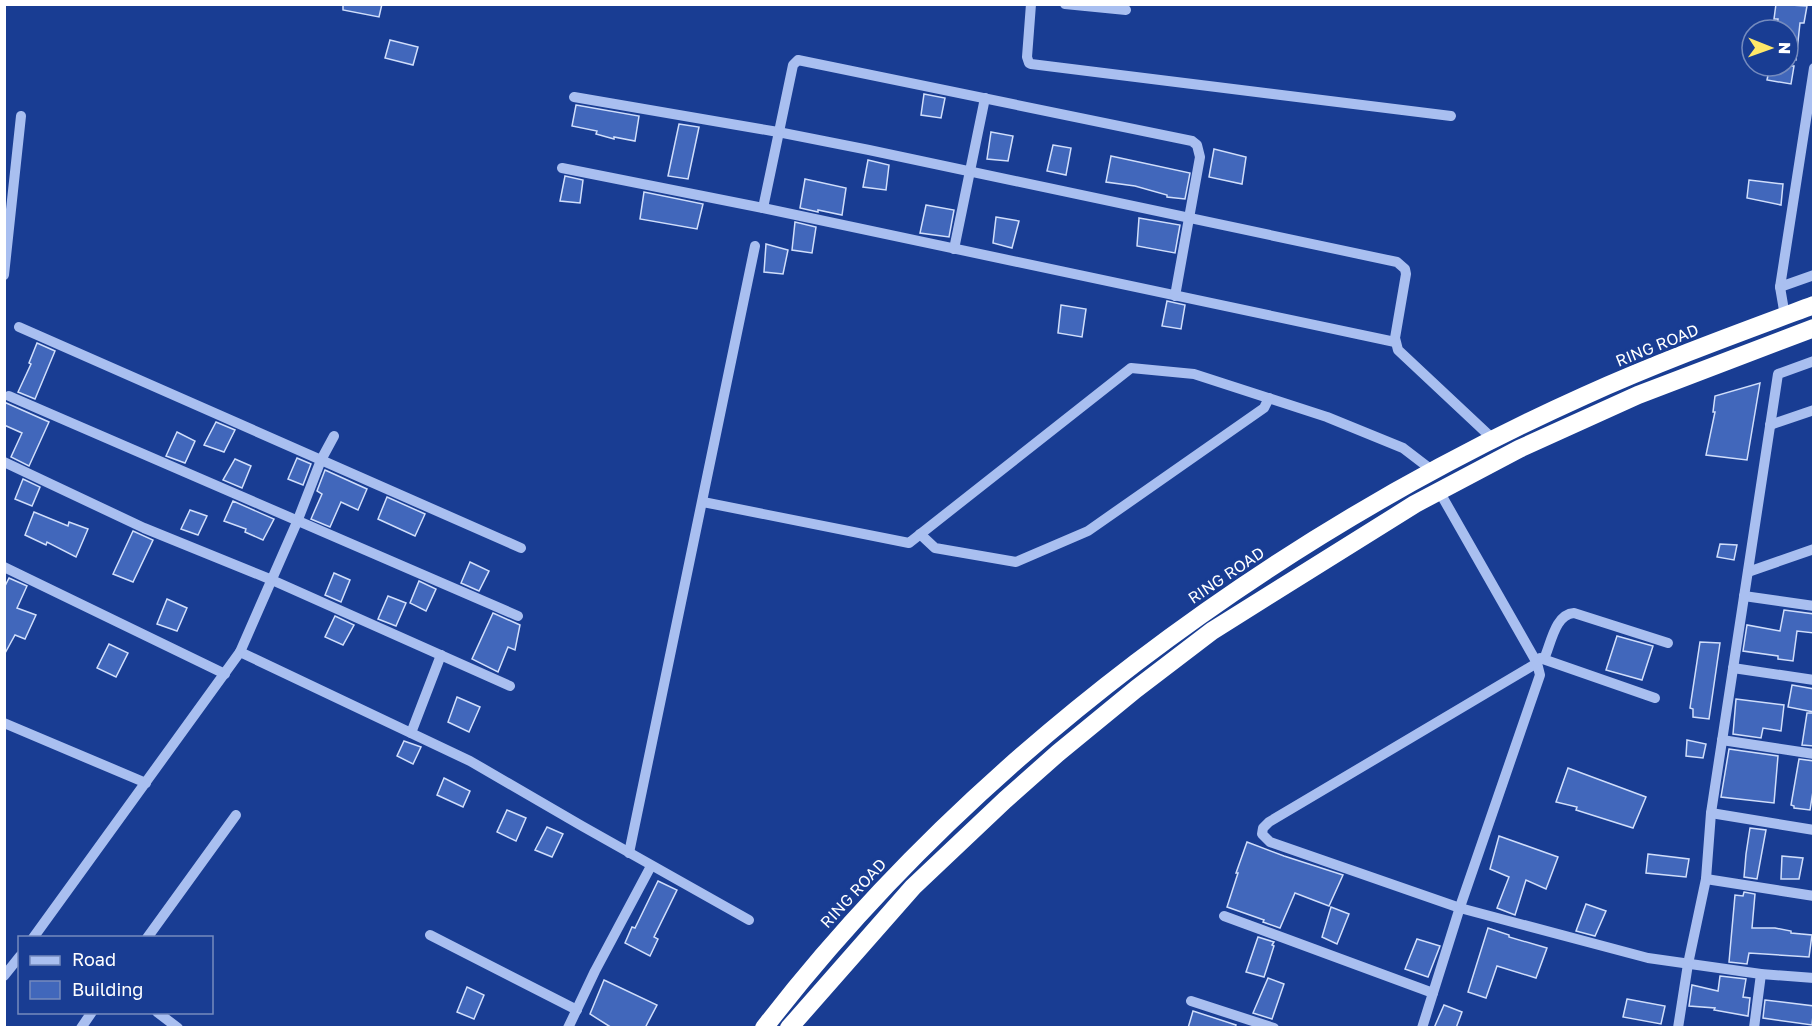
<svg xmlns="http://www.w3.org/2000/svg" width="1818" height="1032" viewBox="0 0 1818 1032" font-family="'Golos Text',sans-serif">
<style>
.building{fill:#4167bb;stroke:#d0defb;stroke-width:1.5}
.lines{fill:none;stroke-linecap:round;stroke-linejoin:round}
.minor{stroke:#a9bff0;stroke-width:10}
.highway{stroke:#fff;stroke-width:18}
.labels{text-anchor:middle;stroke-width:6;stroke-linejoin:round;paint-order:stroke}
.street-label{font-size:16px;fill:#fff;stroke:#193d93}
</style>
<rect width="100%" height="100%" fill="#193d93"/>
<g class="building">
<path d="M343 4H382L379 17 343 10Z"/>
<path d="M1776 4 1807 6 1804 23H1800L1796 60H1788V30H1777L1778 19H1774Z"/>
<path d="M390 40 418 47 413 65 385 58Z"/>
<path d="M1770 66H1794L1791 84 1767 80Z"/>
<path d="M924 94 945 98 941 118 921 115Z"/>
<path d="M576 105 639 116 635 141 614 137V139L596 134 597 131 572 126Z"/>
<path d="M679 124 699 127 688 179 668 176Z"/>
<path d="M991 132 1013 136 1008 161 987 159Z"/>
<path d="M1053 145 1071 148 1066 175 1047 171Z"/>
<path d="M1214 149 1246 157 1242 184 1209 177Z"/>
<path d="M1111 156 1190 173 1185 199 1167 197V195L1135 186 1106 182Z"/>
<path d="M868 160 889 165 886 190 863 187Z"/>
<path d="M565 176 583 180 580 203 560 201Z"/>
<path d="M805 179 846 188 842 215 818 210V212L800 208Z"/>
<path d="M1749 180 1783 184 1781 205 1747 198Z"/>
<path d="M644 192 703 204 697 229 640 219Z"/>
<path d="M926 205 954 210 949 237 920 233Z"/>
<path d="M996 217 1019 221 1012 248 993 243Z"/>
<path d="M1139 218 1180 225 1175 253 1137 246Z"/>
<path d="M795 222 816 227 812 253 792 250Z"/>
<path d="M766 244 788 250 783 274 764 272Z"/>
<path d="M1167 301 1185 305 1181 329 1162 326Z"/>
<path d="M1061 305 1086 309 1082 337 1058 333Z"/>
<path d="M37 343 55 351 35 399 18 392 31 364 29 363Z"/>
<path d="M1760 383 1747 460 1706 455 1715 412H1713L1715 396Z"/>
<path d="M4 402 49 422 29 466 11 457 22 433 4 425Z"/>
<path d="M216 422 235 430 224 452 204 445Z"/>
<path d="M177 432 195 441 185 463 166 456Z"/>
<path d="M297 458 311 464 303 485 288 479Z"/>
<path d="M235 459 251 466 242 488 223 480Z"/>
<path d="M325 470 367 489 358 510 341 502 330 527 311 519 322 494 317 491Z"/>
<path d="M23 479 40 487 32 506 15 499Z"/>
<path d="M387 497 425 514 415 536 378 519Z"/>
<path d="M233 501 274 519 263 540 245 532 246 529 224 521Z"/>
<path d="M190 510 207 516 198 535 181 529Z"/>
<path d="M34 512 68 526 69 522 88 529 76 557 47 542 46 545 25 535Z"/>
<path d="M133 531 153 540 133 582 113 574Z"/>
<path d="M1720 544 1737 545 1734 560 1717 557Z"/>
<path d="M470 562 489 571 479 591 461 583Z"/>
<path d="M334 573 350 580 341 602 325 595Z"/>
<path d="M9 578 27 586 17 608 36 615 25 639 15 635 4 655V588Z"/>
<path d="M419 581 436 589 426 611 410 603Z"/>
<path d="M388 596 406 603 396 626 378 619Z"/>
<path d="M167 599 187 608 177 631 157 624Z"/>
<path d="M1784 610 1814 614V633L1797 631 1793 661 1778 659V656L1743 651 1747 625 1780 631Z"/>
<path d="M493 613 520 625 515 650 508 647 498 672 472 659Z"/>
<path d="M335 616 354 625 343 645 325 637Z"/>
<path d="M1617 636 1653 646 1642 680 1606 670Z"/>
<path d="M1700 642 1720 643 1709 719 1693 717V709L1690 708Z"/>
<path d="M109 644 128 653 116 677 97 668Z"/>
<path d="M1792 685 1814 689V712L1788 707Z"/>
<path d="M457 697 480 707 469 732 448 722Z"/>
<path d="M1736 699 1784 705 1781 731 1763 728 1761 738 1733 734Z"/>
<path d="M1807 713H1814V746L1802 745Z"/>
<path d="M1687 740 1706 744 1703 758 1686 756Z"/>
<path d="M404 741 421 747 413 764 397 756Z"/>
<path d="M1729 749 1778 756 1774 803 1721 797Z"/>
<path d="M1799 759 1814 761V785L1810 810 1794 808V806L1791 805Z"/>
<path d="M1568 768 1646 797 1633 828 1576 810 1577 807 1556 802Z"/>
<path d="M444 778 470 791 463 807 437 795Z"/>
<path d="M507 810 526 818 516 841 497 832Z"/>
<path d="M547 827 563 834 552 857 535 850Z"/>
<path d="M1750 828 1766 830 1757 879 1744 877 1746 854Z"/>
<path d="M1499 836 1558 857 1546 889 1526 880 1515 915 1497 908 1509 877 1490 869Z"/>
<path d="M1247 842 1284 856 1343 875 1329 906 1295 893 1280 928 1263 922 1264 920 1227 907 1238 873H1236Z"/>
<path d="M1648 854 1689 859 1686 877 1646 873Z"/>
<path d="M1782 856 1803 858 1799 879H1781Z"/>
<path d="M658 881 677 890 654 937 658 939 650 956 625 943 632 927 635 928Z"/>
<path d="M1744 892 1755 894 1752 928H1775L1791 931V933L1812 935 1809 957 1749 953 1747 964 1729 962 1735 895 1743 896Z"/>
<path d="M1586 904 1606 911 1595 936 1576 931Z"/>
<path d="M1331 907 1349 914 1337 944 1322 937Z"/>
<path d="M1488 928 1509 935V937L1547 948 1536 978 1497 966 1486 998 1468 992Z"/>
<path d="M1258 937 1274 942 1272 945 1274 946 1264 977 1246 972Z"/>
<path d="M1417 939 1440 946 1428 977 1405 969Z"/>
<path d="M1720 976 1746 979 1743 997 1750 998 1748 1016 1714 1010 1715 1008 1689 1006 1692 985 1718 991Z"/>
<path d="M1268 978 1284 984 1272 1019 1253 1013Z"/>
<path d="M604 980 657 1005 645 1028H612L590 1014Z"/>
<path d="M467 987 484 995 474 1019 457 1012Z"/>
<path d="M1627 999 1665 1006 1661 1024 1623 1017Z"/>
<path d="M1765 1000 1814 1006 1812 1025 1763 1018Z"/>
<path d="M1444 1005 1462 1012 1456 1028H1434Z"/>
<path d="M1193 1011 1236 1025 1235 1028H1188Z"/>
</g>
<g class="lines">
<g class="minor">
<path d="M1031 4 1027 57 1029 63 1031 64 1451 116"/>
<path d="M1065 4 1126 10"/>
<path d="M1814 68 1780 287 1814 275"/>
<path d="M574 97 778 132 869 150 1397 262 1405 269 1406 274 1395 338 1398 350 1494 440"/>
<path d="M562 168 763 208 1395 342"/>
<path d="M763 208 793 65 798 60 1192 141 1197 145 1200 157 1175 296"/>
<path d="M954 249 985 98"/>
<path d="M4 275 21 116"/>
<path d="M1780 287 1785 316"/>
<path d="M19 327 521 548"/>
<path d="M9 396 518 616"/>
<path d="M1770 425 1814 410"/>
<path d="M4 462 144 528 272 580 510 686"/>
<path d="M703 502 909 543 1131 368 1194 374 1327 417 1403 448 1433 471"/>
<path d="M920 534 935 548 1016 562 1088 531 1264 408 1269 398"/>
<path d="M4 567 225 674"/>
<path d="M1748 572 1814 549"/>
<path d="M1744 596 1814 606"/>
<path d="M240 652 470 761 582 826 749 920"/>
<path d="M1540 658 1655 698"/>
<path d="M1544 659C1551 644 1555 614 1574 613L1668 643"/>
<path d="M1537 663 1269 822 1263 828 1262 834 1270 842 1460 908 1648 958 1761 974 1814 978"/>
<path d="M1733 668 1814 680"/>
<path d="M4 723 146 783"/>
<path d="M411 733 441 655"/>
<path d="M1722 740 1814 754"/>
<path d="M1711 813 1814 830"/>
<path d="M629 853 755 246"/>
<path d="M1706 879 1814 896"/>
<path d="M1224 916 1433 993"/>
<path d="M430 935 577 1010"/>
<path d="M33 938 240 652 297 522 321 460 334 436"/>
<path d="M147 938 236 815"/>
<path d="M4 976 20 956"/>
<path d="M1191 1001 1274 1028"/>
<path d="M157 1012 178 1028"/>
<path d="M81 1028 92 1012"/>
<path d="M568 1028 595 971 651 866"/>
<path d="M1422 1028 1461 904 1540 675 1537 663 1439 491"/>
<path d="M1678 1028 1688 964 1706 879 1711 813 1778 374 1814 361"/>
<path d="M1754 1028 1761 974"/>
</g>
<g class="highway">
<path d="M764 1028C973 757 1273 536 1584 396 1659 362 1736 334 1814 305"/>
<path d="M789 1028 913 887 1005 800 1058 753 1136 689 1212 631 1415 504 1519 449 1638 395 1814 328"/>
</g>
</g>
<g class="labels">
<g class="street-label">
<text transform="translate(1657 345) rotate(-22)" y="6">RING ROAD</text>
<text transform="translate(1226 575) rotate(-34)" y="6">RING ROAD</text>
<text transform="translate(853 893) rotate(-47)" y="6">RING ROAD</text>
</g>
</g>
<rect width="1818" height="1032" fill="none" stroke="#ffffff" stroke-width="12"/>
<rect x="18" y="936" width="195" height="78" fill="#193d93" stroke="#758bbe" stroke-width="1.5"/>
<rect x="30" y="956" width="30" height="9" fill="#a9bff0" stroke="#758bbe" stroke-width="1.5"/>
<text x="72" y="966" font-size="18" fill="#ffffff">Road</text>
<rect x="30" y="981" width="30" height="18" fill="#4167bb" stroke="#758bbe" stroke-width="1.5"/>
<text x="72" y="996" font-size="18" fill="#ffffff">Building</text>
<g transform="translate(1770 48) rotate(91)"><circle r="28" fill="#193d93" stroke="#758bbe" stroke-width="1.5"/>
<path d="M0-4.5L10 22L0 15L-10 22Z" fill="#ffe868"/>
<text y="-9" font-size="16" font-weight="bold" text-anchor="middle" fill="#ffffff">N</text>
</g>
</svg>
